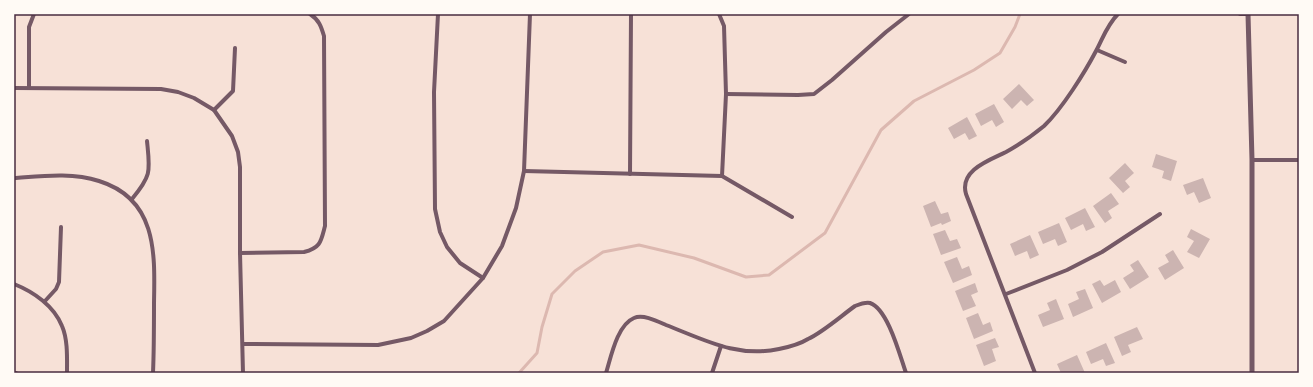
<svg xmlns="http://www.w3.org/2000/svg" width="1313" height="387" viewBox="0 0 1313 387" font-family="'Roboto Condensed',sans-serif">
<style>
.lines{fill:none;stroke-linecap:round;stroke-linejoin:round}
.stream{stroke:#dcb8b0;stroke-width:3}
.building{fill:#ccb4b1}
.minor{stroke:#755966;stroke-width:4}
.tertiary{stroke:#755966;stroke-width:5}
.neatline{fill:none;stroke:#4a2c40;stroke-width:1.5}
</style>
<rect width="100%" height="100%" fill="#f7e1d7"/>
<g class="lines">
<path class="stream" d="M519 373 537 353 542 327 552 294 575 271 603 252 639 245 694 258 746 277 769 275 825 233 881 130 914 101 974 70 1000 53 1015 27 1020 14"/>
</g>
<g class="building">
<path d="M1019 84 1034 100 1027 106 1021 100 1012 109 1003 99Z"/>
<path d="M994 104 1004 122 996 127 992 120 981 126 975 114Z"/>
<path d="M967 117 977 136 969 140 965 133 954 139 948 128Z"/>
<path d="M1156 154 1177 161 1171 181 1162 178 1164 171 1152 167Z"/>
<path d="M1125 163 1134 173 1125 181 1130 187 1123 193 1109 178Z"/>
<path d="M1203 178 1211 198 1199 203 1194 192 1187 195 1183 185Z"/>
<path d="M1111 193 1119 204 1108 211 1112 218 1105 223 1093 206Z"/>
<path d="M935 201 941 214 948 212 951 221 942 225 941 223 931 227 923 206Z"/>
<path d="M1085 208 1095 227 1086 231 1083 224 1071 230 1065 218Z"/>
<path d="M1059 223 1067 242 1058 246 1055 239 1043 244 1038 232Z"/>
<path d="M1191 229 1210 239 1199 258 1187 252 1194 241 1187 237Z"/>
<path d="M945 230 950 241 957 239 961 248 941 255 933 234Z"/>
<path d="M1030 235 1039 255 1030 259 1027 251 1015 256 1010 244Z"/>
<path d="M1173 250 1184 268 1165 280 1158 268 1169 262 1165 255Z"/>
<path d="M957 257 962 269 969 266 972 275 953 283 944 262Z"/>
<path d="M1138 260 1149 277 1130 289 1123 278 1134 271 1130 265Z"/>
<path d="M1100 280 1104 286 1115 280 1121 292 1102 303 1092 284Z"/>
<path d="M975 283 978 292 971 295 976 306 963 311 955 291Z"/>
<path d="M1085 289 1093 308 1073 317 1068 304 1079 299 1076 292Z"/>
<path d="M1056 299 1064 319 1043 327 1038 315 1050 310 1047 303Z"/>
<path d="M978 313 983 325 990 322 993 331 974 339 966 318Z"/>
<path d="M1137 327 1143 339 1128 345 1131 352 1122 356 1114 337Z"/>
<path d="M995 338 999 347 992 349 996 361 984 366 976 345Z"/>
<path d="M1106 343 1115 363 1106 366 1103 359 1091 364 1086 352Z"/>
<path d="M1077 355 1085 373H1074V372L1070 373H1061L1057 364Z"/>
</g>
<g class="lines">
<g class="minor">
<path d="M438 14 434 92 435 209 440 232 447 247 460 263 483 278"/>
<path d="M719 14 724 26 726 94 722 176"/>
<path d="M1240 14H1248"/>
<path d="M1097 50 1125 62"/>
<path d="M14 88 161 89 178 92 194 98 214 110 232 136 238 152 240 167V253L243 373"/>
<path d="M29 88V27L34 14"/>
<path d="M726 94 798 95 814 94 832 80 886 32 909 14"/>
<path d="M214 110 233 91 235 48"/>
<path d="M1252 160H1299"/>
<path d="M524 171 722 176 792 217"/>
<path d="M630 174 631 14"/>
<path d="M14 178C42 176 72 172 99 181 157 199 155 253 154 303 154 326 154 350 153 373"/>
<path d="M132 199C152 175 150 171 147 141"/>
<path d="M240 253 304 252C321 248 321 241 325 226L324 36C321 26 319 20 310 14"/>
<path d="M14 284C34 292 54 306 62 326 68 340 67 358 67 373"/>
<path d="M1006 294 1067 270 1102 252 1160 214"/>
<path d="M45 301 56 289 59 282 61 227"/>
<path d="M243 344 378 345 411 338 427 331 444 321 483 278 502 246 516 208 524 171 530 14"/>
<path d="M14 373H16"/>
<path d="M606 373C611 357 617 325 634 318 643 314 657 321 666 325 705 340 737 358 779 349 789 347 800 344 808 339 823 332 841 316 855 306 860 304 865 302 870 303 888 309 900 356 906 373"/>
<path d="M712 373 721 346"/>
<path d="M1035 373 966 194C959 170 990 160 1006 152 1019 145 1033 135 1044 126 1062 109 1085 72 1096 51 1103 38 1107 25 1118 14"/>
</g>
<path class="tertiary" d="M1248 14 1252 160V373"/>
</g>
<rect width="1313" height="387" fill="none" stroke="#fffaf5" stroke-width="30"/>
<rect x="15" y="15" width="1283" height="357" class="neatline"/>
</svg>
